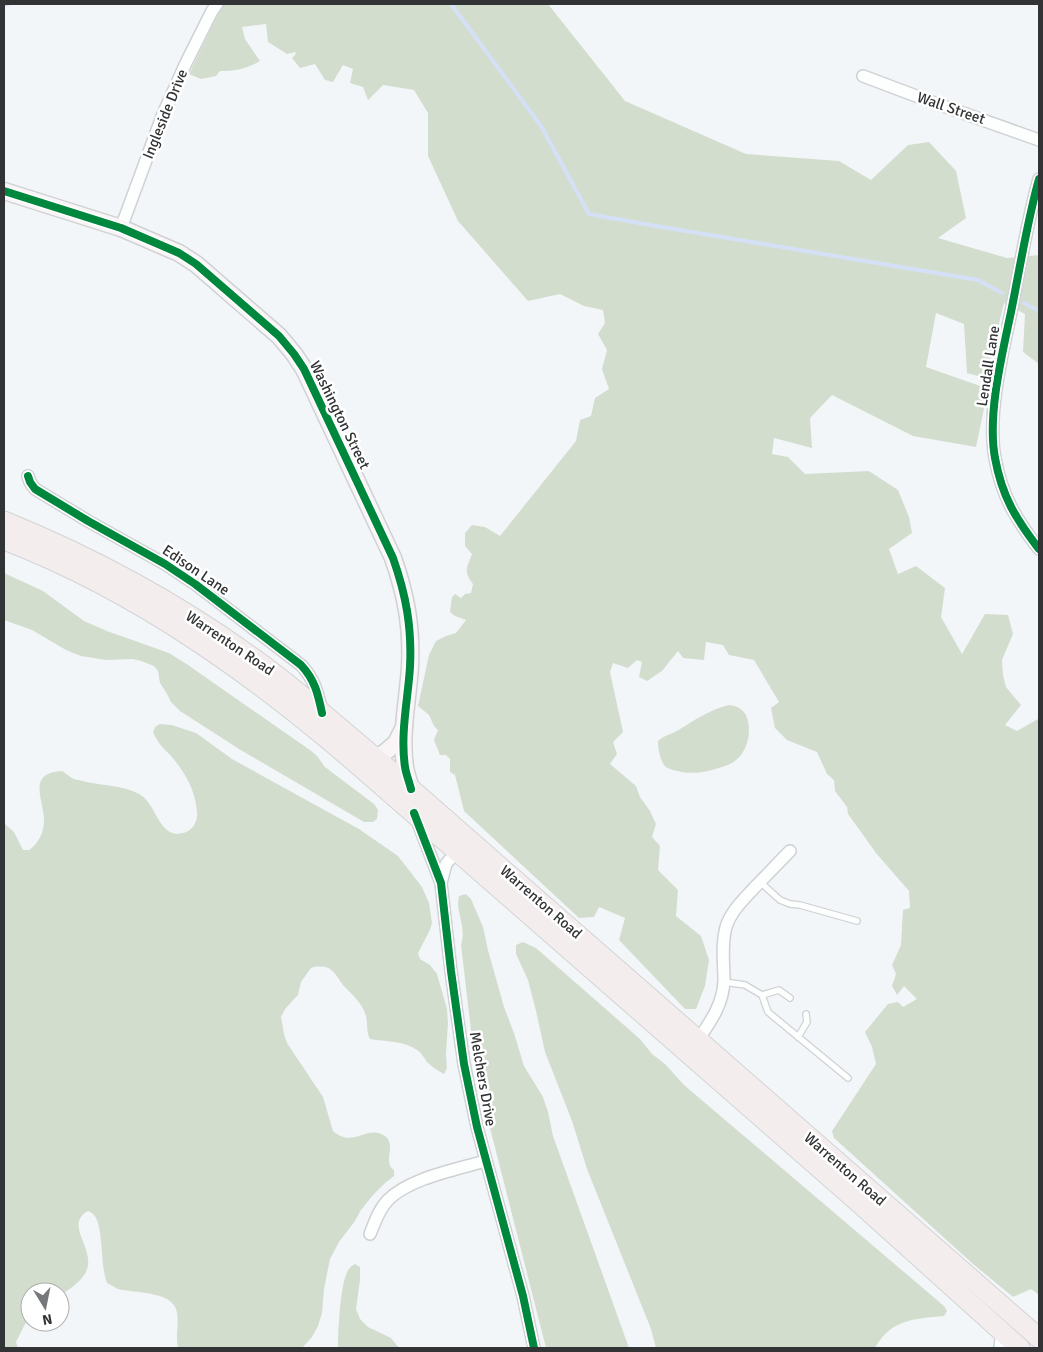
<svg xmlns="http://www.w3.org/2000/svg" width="1043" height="1352" viewBox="0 0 1043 1352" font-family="Signika,sans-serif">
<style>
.forest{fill:#d3ddce}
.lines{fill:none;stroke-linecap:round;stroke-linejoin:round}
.stream{stroke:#d4e0f6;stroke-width:4}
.lane-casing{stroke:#cfd1d4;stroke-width:8}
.street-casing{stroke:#cfd1d4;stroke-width:14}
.secondary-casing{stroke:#cfd1d4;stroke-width:19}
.primary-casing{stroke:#d2d3d4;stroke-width:21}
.lane{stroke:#fdfefe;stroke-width:5.5}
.street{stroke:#fdfefe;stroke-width:11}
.secondary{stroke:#f9f5f6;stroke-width:16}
.primary{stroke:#f4edee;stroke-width:19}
.cycleway-casing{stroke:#fff;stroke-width:11}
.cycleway{stroke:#00873e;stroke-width:8}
.labels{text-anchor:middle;stroke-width:5;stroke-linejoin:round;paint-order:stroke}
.street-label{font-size:15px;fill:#313335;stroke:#fff}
</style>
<rect width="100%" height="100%" fill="#f3f6f9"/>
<g class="forest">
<path d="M223 4H548L625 101 746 154 839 161 871 180 908 145 929 142 956 171 966 218 938 238 1007 258 1039 255V364L1023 352 1025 314 1004 303 986 378 967 373 964 324 936 313 926 367 983 387 985 404 976 447 913 436 832 395 810 418 812 448 774 438 772 454 788 457 805 474 869 471 898 490 909 517 912 533 889 549 898 574 916 566 945 588 941 617 962 654 985 614 1008 615 1013 634 1002 660 1003 675 1006 687 1021 705 1005 725 1017 731 1038 719 1039 720V1295L1031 1289 1013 1297 973 1264 834 1138 832 1131 876 1064 872 1047 865 1032 888 1004 898 1002 903 1007 917 999 904 986 897 995 892 986 896 974 892 965 901 945 903 910 910 908 909 891 876 853 848 814 847 807 835 791 834 780 827 774 817 752 787 740 775 728 771 708 779 702 754 660 729 655 723 645 706 642 704 660 683 658 678 651 662 671 647 681 639 677 642 662 637 660 628 668 613 663 610 672 623 732 613 742 617 754 610 764 636 786 640 797 650 811 656 824 652 837 660 846 658 870 678 890 676 916 701 936 709 960 705 986 696 1009H685L619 940 625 918 599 907 594 917 579 918 464 811 455 775 450 772V759L446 755H440L434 740 438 730 434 726 429 715 418 706 429 655 436 641 446 636 456 633 466 620 455 616 450 612 452 597 455 594 461 598 465 594 471 593 473 584C463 571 467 568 472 554L465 546V533L472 525 485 527 500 536 576 441 580 420 591 416 595 398 609 389 602 369 607 350 598 334 605 323 603 310 584 306 560 294 528 301 458 221 428 156V113L414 90 383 85 368 100 363 87 350 83 353 69 343 65 333 82 325 80 315 64 300 68 292 58 295 55 296 52 287 54 268 42 266 24 242 27 245 39 260 61C246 69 235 71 220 71L216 76 201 79 189 74Z"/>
<path d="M4 573 43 591 84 621 107 631 169 653 188 665 310 750 317 756 325 767 374 804 378 810 377 819 373 822H364L239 749 180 711 171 702 167 694 160 683 158 671 154 666 141 661 133 659 106 660 81 656 66 650 32 630 4 620Z"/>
<path d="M729 705C739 706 746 711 748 721 751 735 747 751 736 760 732 764 727 765 722 767 707 772 693 775 677 771 673 770 669 769 666 767 660 762 658 748 658 741 663 736 669 735 675 732 692 722 710 709 729 705Z"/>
<path d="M160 724 172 725 196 733 232 759 359 829 398 856 422 887 429 903 432 923 430 930 418 953 420 959 430 965 437 974 447 1009 448 1023 446 1054 447 1068 444 1074C438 1071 432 1067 427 1062 424 1058 422 1053 417 1050 403 1040 386 1042 370 1039 366 1032 368 1024 366 1016 362 1002 352 995 343 985 339 980 336 973 330 969 325 966 317 966 311 968L301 982 298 995 285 1009 281 1017 284 1034 287 1043 323 1097 333 1131C353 1148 364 1127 381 1134 400 1142 381 1160 394 1170V1176L385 1183 373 1195 361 1210 355 1221 339 1242 330 1259 324 1289 322 1313 318 1326 312 1337 302 1348H178C175 1335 180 1321 176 1309 170 1291 133 1293 118 1289 114 1287 111 1285 107 1283 100 1266 104 1227 94 1215 93 1213 90 1212 88 1211 63 1225 97 1249 86 1272 80 1283 69 1289 60 1296V1292H30V1320L25 1324 16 1342 18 1348H4V823L14 832 23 850H29C39 843 44 832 44 820 44 800 26 773 62 771 66 773 68 776 72 778 73 779 77 780 79 780 98 786 121 784 139 794 154 802 156 824 170 832 175 835 183 834 188 831 195 827 198 819 197 811 195 790 185 772 171 756 164 749 157 742 153 732L155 727Z"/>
<path d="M466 894 471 899 483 927 488 950 504 1007 514 1033 524 1066 543 1097 548 1112 553 1136 629 1348H546L476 1073 461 945C467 925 455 913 459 896Z"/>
<path d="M523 942 536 948 640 1039 652 1054 665 1064 684 1085 944 1306 947 1311 944 1316C914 1319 891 1319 875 1348H656L651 1329 587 1169 572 1121 545 1052 536 1011 528 980 516 954V945Z"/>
<path d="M355 1264 360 1267V1280L356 1309 360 1319 368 1327 391 1338 399 1348H338C338 1333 340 1280 349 1269 350 1267 352 1266 355 1264Z"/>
</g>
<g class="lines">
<g class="stream">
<path d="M451 4 541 126 589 214 656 226 978 280 1002 293"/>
<path d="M4 5 8 4"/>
<path d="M1024 303 1039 311"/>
</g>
<g class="lane-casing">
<g id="lane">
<path d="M760 882 780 900 790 904 800 905 857 921"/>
<path d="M724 982 745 985 762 995 768 1012 848 1078"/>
<path d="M762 995 779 990 790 998"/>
<path d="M798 1037 807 1022 806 1014"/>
</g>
</g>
<g class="street-casing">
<g id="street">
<path d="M863 76 932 102 1039 140"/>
<path d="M1039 179C1027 222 1020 268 1011 312 1002 355 987 415 995 458 1002 497 1016 519 1039 549"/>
<path d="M121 228 163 114 185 65 212 11 217 4"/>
<path d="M28 476 30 482 35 489 88 521 165 564 195 584 301 665C315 680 317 692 322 711"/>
<path d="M417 820 441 883 451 971 464 1064 477 1127 523 1296 534 1348"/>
<path d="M441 883 446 864 457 851"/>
<path d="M698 1040C711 1021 723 1004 724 981 724 963 721 945 726 927 731 911 744 899 755 887 767 875 778 863 790 851"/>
<path d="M370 1234C375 1222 379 1209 388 1200 410 1178 455 1170 485 1161"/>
<path d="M1000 1348 1002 1328"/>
</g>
</g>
<g class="secondary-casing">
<g id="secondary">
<path d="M4 191 121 228 179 253 196 264 279 336 294 354 304 369 393 558C406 595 412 627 410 667 408 699 400 734 405 767 406 774 409 781 411 789"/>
<path d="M377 759 396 743 404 727"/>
</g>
</g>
<g class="primary-casing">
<g id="primary">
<path d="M4 521C100 560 192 611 275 674 310 701 343 731 377 759L1039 1338"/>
<path d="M4 540C139 592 257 677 366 772L858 1202 1020 1348"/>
</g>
</g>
<use href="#lane" class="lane"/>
<use href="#street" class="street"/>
<use href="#secondary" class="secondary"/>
<use href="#primary" class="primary"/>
<g class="cycleway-casing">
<g id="cycleway">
<path d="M1039 179C1027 222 1020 268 1011 312 1002 355 987 415 995 458 1002 497 1016 519 1039 549"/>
<path d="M4 191 121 228 179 253 196 264 279 336 294 354 304 369 393 558C406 595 412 627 410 667 408 699 400 734 405 767 406 774 409 781 411 789"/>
<path d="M28 476 30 482 35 489 88 521 165 564 195 584 301 665C315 680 318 694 322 713"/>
<path d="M414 813 441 883 451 971 464 1064 477 1127 523 1296 534 1348"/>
</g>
</g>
<use href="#cycleway" class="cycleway"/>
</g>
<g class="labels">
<g class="street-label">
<text transform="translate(951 108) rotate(19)" y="5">Wall Street</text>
<text transform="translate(165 114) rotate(-68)" y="5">Ingleside Drive</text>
<text transform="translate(988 366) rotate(-81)" y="5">Lendall Lane</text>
<text transform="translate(340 415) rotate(64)" y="5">Washington Street</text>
<text transform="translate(196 570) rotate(34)" y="5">Edison Lane</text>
<text transform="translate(230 643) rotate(34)" y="5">Warrenton Road</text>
<text transform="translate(541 902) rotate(41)" y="5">Warrenton Road</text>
<text transform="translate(483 1079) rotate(80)" y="5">Melchers Drive</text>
<text transform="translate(845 1169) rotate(41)" y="5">Warrenton Road</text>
</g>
</g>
<rect width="1043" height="1352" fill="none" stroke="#313335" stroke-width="10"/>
<g transform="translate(45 1307) rotate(170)"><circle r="24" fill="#ffffff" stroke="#adadae"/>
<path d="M0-4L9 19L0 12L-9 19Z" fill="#75777a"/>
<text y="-8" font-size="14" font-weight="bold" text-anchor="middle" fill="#313335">N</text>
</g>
</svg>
